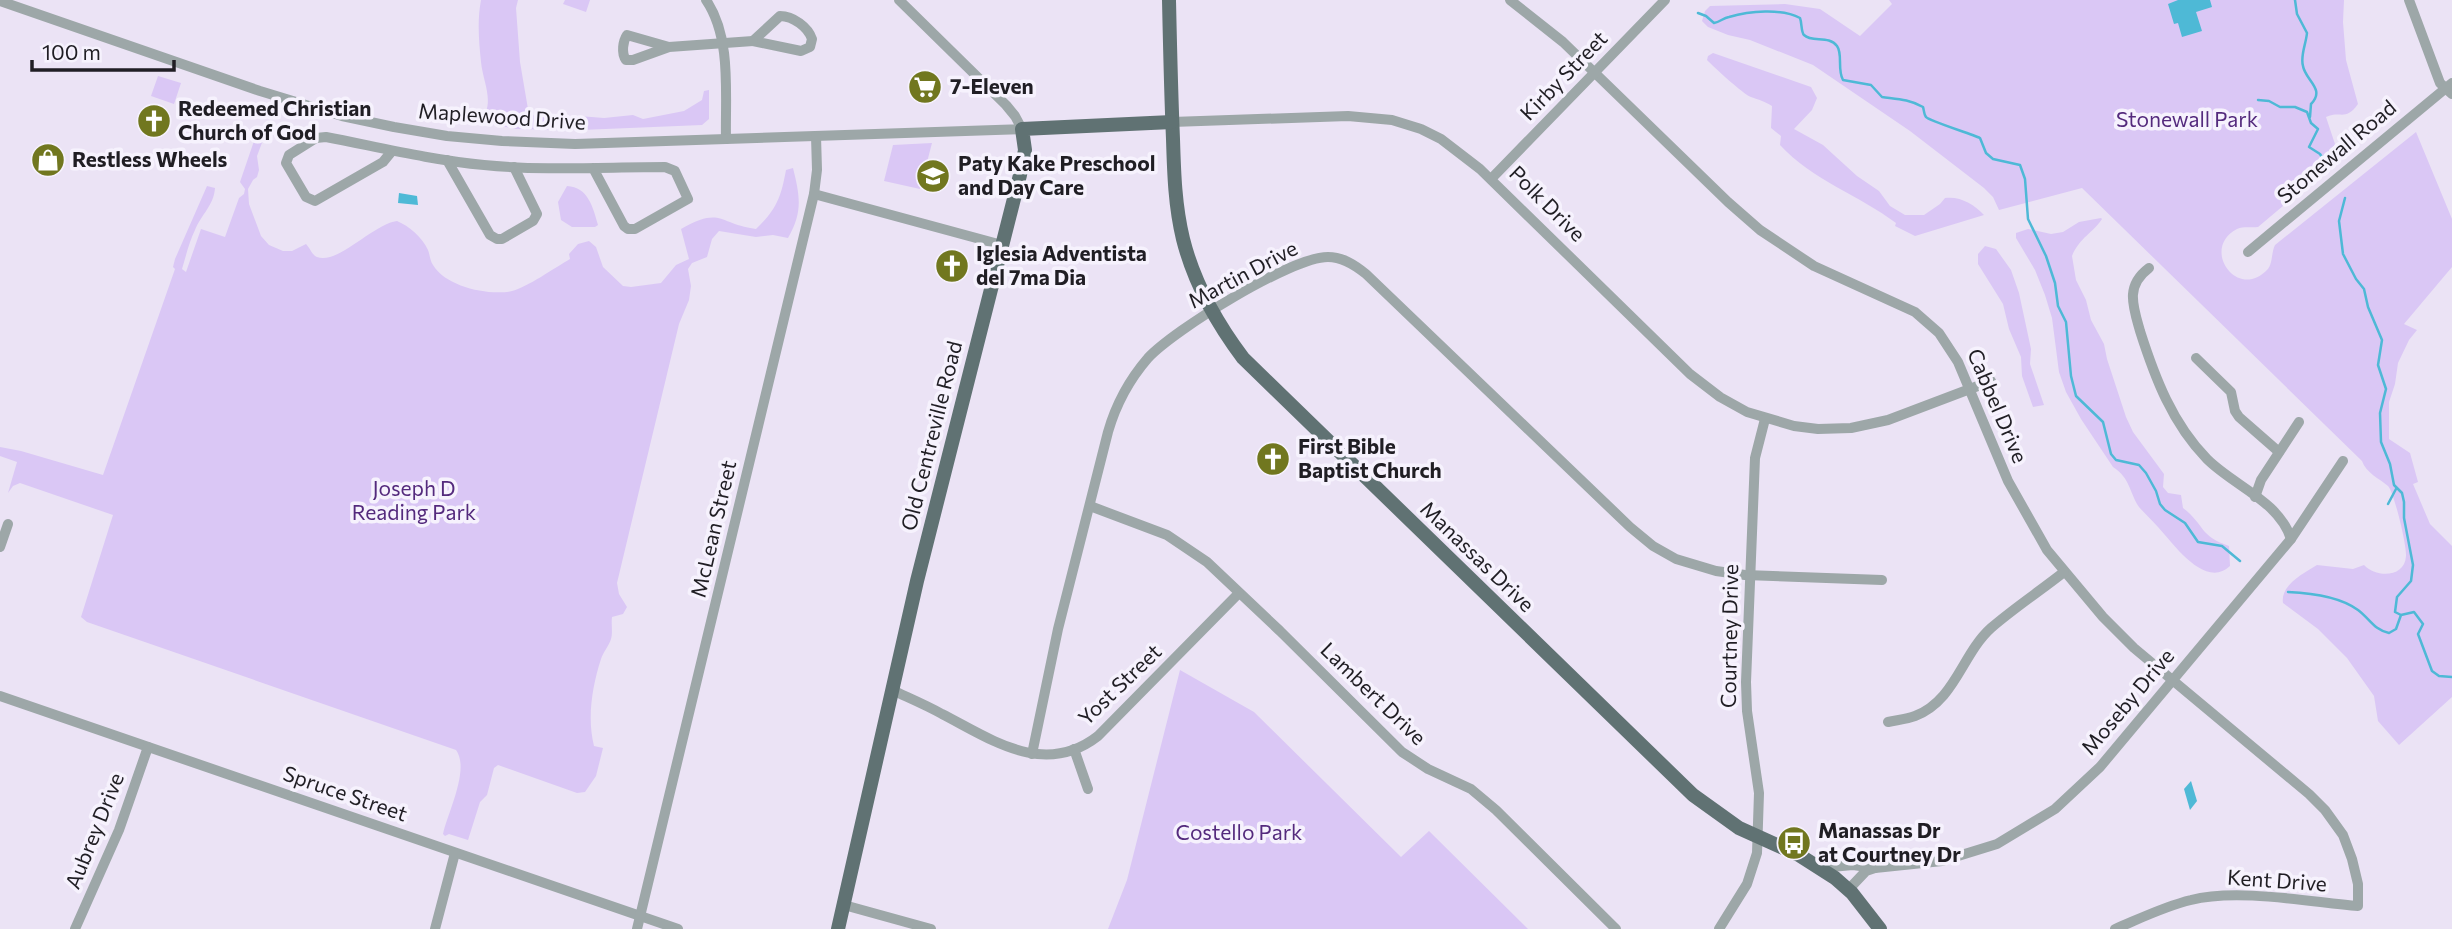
<svg xmlns="http://www.w3.org/2000/svg" width="2452" height="929" viewBox="0 0 2452 929" font-family="Commissioner,sans-serif">
<style>
.green{fill:#dac7f5}
.water{fill:#4eb9d6}
.lines{fill:none;stroke-linecap:round;stroke-linejoin:round}
.stream{stroke:#4eb9d6;stroke-width:2.5}
.minor{stroke:#9da7a8;stroke-width:10}
.major{stroke:#607273;stroke-width:14}
.labels{text-anchor:middle;stroke-width:7;stroke-linejoin:round;paint-order:stroke}
.street-label{font-size:21px;fill:#201e24;stroke:#f6f2fd}
.poi-label{font-size:21px;font-weight:bold;fill:#201e24;stroke:#f6f2fd;text-anchor:start}
.park-label{font-size:21px;fill:#542a7d;stroke:#f6f2fd}
</style>
<rect width="100%" height="100%" fill="#ebe3f5"/>
<g class="green">
<path d="M481 0H518L516 8 520 62 529 115 564 118 579 116 604 118 633 115 643 119 684 111 702 100 704 91 709 90V119L702 125 581 130 516 129 480 122C496 103 483 83 481 62 479 42 477 21 481 0Z"/>
<path d="M565 0H590L586 12 563 4Z"/>
<path d="M1889 0H2344L2343 22 2346 60 2358 104C2345 122 2341 110 2326 117L2336 147 2360 141 2258 227C2251 228 2244 226 2237 229 2200 248 2237 301 2267 270 2273 264 2271 253 2275 245L2416 132 2452 219V267L2404 324 2417 330 2409 340 2398 363 2395 384 2389 402V439L2410 453 2418 482 2413 484 2430 524 2452 546V697L2399 745 2378 721 2374 696 2347 658 2318 629 2283 603C2280 585 2304 573 2317 565L2353 569 2364 565C2376 578 2405 578 2406 556 2407 546 2394 492 2388 486 2380 479 2366 473 2362 461L2082 188 1999 210 1993 197 1984 188 1910 131 1813 65 1750 40 1728 35 1708 27 1702 21 1705 11 1710 6 1785 4 1820 9 1860 36 1892 4Z"/>
<path d="M1713 53 1811 87 1817 98 1812 110 1794 129 1823 145 1857 176 1879 191 1890 206 1905 215H1924L1940 204 1945 198C1960 196 1974 204 1984 215L1915 236 1895 226 1896 223C1859 195 1812 180 1780 145L1781 136 1771 128 1772 106C1764 101 1759 100 1751 97 1743 94 1715 68 1707 60L1708 56Z"/>
<path d="M158 76 181 83 174 104 151 96Z"/>
<path d="M259 139 263 140 257 156 259 170 257 177 253 180 248 189 249 204 261 236 269 245 283 251H292L306 244C310 248 312 255 317 257 338 265 373 224 397 221 409 226 422 237 428 250 430 255 430 261 433 265 446 287 489 296 512 291 526 288 556 267 570 259L569 254 578 244 589 241 596 247 603 267 623 286 631 287 661 283 676 265 689 259 681 229C722 206 718 224 756 229 777 209 781 197 786 170L793 168C800 196 803 212 788 238L773 235 756 237 719 231 712 239 707 257 692 263 688 269 691 286 689 300 679 324 617 583 619 594 627 607 623 614 612 617C611 624 613 633 611 639 609 646 603 652 601 659 592 687 587 718 594 746L603 748 596 776 585 792 577 793 498 765 494 768 487 795 480 802 468 840 449 834 445 836 443 834C448 812 470 769 456 750L87 622 81 617 113 515 20 483 13 486 8 493 17 462 0 456V447L21 451 103 475 175 269 173 267 175 259 207 186 215 188C214 205 201 215 195 230 189 242 186 256 182 269L186 272 201 229 225 237 239 198 244 194 245 189 240 182 254 141Z"/>
<path d="M932 143 920 189 884 181 893 145Z"/>
<path d="M567 186C588 187 593 207 598 225L595 227H572L561 220 558 202Z"/>
<path d="M2101 218 2102 219C2093 233 2080 237 2072 256L2076 280 2086 300 2091 320 2104 344 2107 359 2126 417 2133 432 2164 474 2163 487 2168 493 2181 495 2183 508C2205 525 2199 536 2229 546L2230 566C2205 590 2173 543 2158 527 2152 520 2145 514 2139 507 2129 492 2131 479 2113 467L2081 419 2066 392 2059 372 2052 318 2045 295 2035 270 2016 238V233L2028 229 2051 234 2063 232 2079 222Z"/>
<path d="M1985 246 1996 249 2011 270 2019 293 2031 349 2030 364 2044 405 2033 407 2022 376 2021 357 2009 329 2003 304 1978 264V254Z"/>
<path d="M1180 670 1254 712 1401 857 1429 831 1528 929H1108L1127 880Z"/>
</g>
<g class="water">
<path d="M2178 0H2210L2212 7 2196 12 2202 31 2182 37 2178 23 2174 24 2168 4Z"/>
<path d="M399 193 417 196 418 205 398 203Z"/>
<path d="M2191 781 2197 801 2190 810 2184 789Z"/>
</g>
<g class="lines">
<g class="stream">
<path d="M2295 0 2297 14 2307 33C2306 44 2300 56 2303 66 2305 80 2326 89 2311 104L2310 117"/>
<path d="M1698 13 1706 16 1714 23C1720 22 1723 18 1729 17 1749 11 1782 8 1800 18 1802 23 1801 32 1804 35 1812 43 1829 35 1837 46 1843 54 1837 69 1843 80L1871 85 1882 97C1897 99 1909 99 1923 107 1924 110 1924 115 1926 117 1929 121 1972 134 1980 138L1986 153 1993 159 2020 165 2025 179 2028 219 2046 256 2055 283 2058 306 2066 322 2071 376 2076 396 2103 422 2111 454 2116 460 2139 465 2146 473 2156 491 2160 504 2165 510 2185 523 2198 542 2222 546 2240 561"/>
<path d="M2258 100 2269 101 2280 107H2295L2307 112 2311 123 2318 129 2309 147 2320 154 2327 165"/>
<path d="M2345 198 2339 221 2343 254 2356 279 2364 289 2368 307 2382 340 2378 365 2386 389 2380 413 2381 442 2390 464 2394 485 2402 493 2404 502V518L2413 565 2411 581 2397 597 2395 612 2401 615"/>
<path d="M2388 504 2396 489"/>
<path d="M2288 592C2311 593 2339 596 2358 610 2370 619 2374 630 2389 633L2396 629 2401 615 2414 612 2423 624 2418 634 2432 671 2439 676 2452 677"/>
</g>
<g class="minor">
<path d="M706 0C732 38 725 95 726 139"/>
<path d="M1510 0 1563 42 1728 202 1760 230 1814 266 1915 312 1939 333 1958 362 2008 481 2047 550 2103 617 2134 648 2309 794 2325 810 2343 835 2352 859 2358 884V906C2310 902 2237 888 2191 900 2165 906 2139 919 2115 929"/>
<path d="M2409 0 2440 83 2452 94"/>
<path d="M0 1 260 91 342 116 394 127 447 136 502 141 575 144 1022 129 1015 116 1006 105 899 0"/>
<path d="M780 16C793 16 808 27 812 39L810 47 801 51 753 41Z"/>
<path d="M669 47 627 35C623 41 621 53 626 60H633L669 47 753 41"/>
<path d="M1172 122 1348 116 1392 120 1421 129 1441 139 1480 169 1690 374 1720 397 1747 412 1794 426 1818 429 1851 428 1888 420 1991 381"/>
<path d="M392 151 383 162 315 201 306 197 286 163 289 155 316 138 326 137C378 147 431 160 484 165 544 171 605 167 665 167L675 171 688 199 635 229H628L624 226 593 168"/>
<path d="M447 160 490 235 497 239H502L533 221 537 214 514 167"/>
<path d="M1491 179 1665 0"/>
<path d="M814 194 1002 245"/>
<path d="M2248 252 2452 83"/>
<path d="M2149 268C2125 286 2133 306 2140 331 2155 378 2172 423 2207 459 2234 486 2279 501 2291 539"/>
<path d="M2196 358 2231 392 2235 411 2239 417 2279 452"/>
<path d="M2255 497 2261 480 2299 422"/>
<path d="M1090 506 1167 535 1207 562 1280 631 1402 752 1428 769 1471 789 1496 810 1616 929"/>
<path d="M0 547 8 524"/>
<path d="M892 690C909 698 926 705 942 714 991 739 1044 778 1098 736L1239 593"/>
<path d="M0 696 678 929"/>
<path d="M1888 722C1897 720 1907 719 1915 716 1955 701 1962 654 1991 628 2014 608 2040 591 2064 572"/>
<path d="M1074 749 1088 789"/>
<path d="M1032 754 1058 629 1108 432C1116 404 1129 380 1148 358 1174 330 1291 257 1328 257 1343 257 1355 265 1366 274L1630 527 1653 546 1676 559 1716 571 1745 575 1882 580"/>
<path d="M1820 868 1853 865 1875 868 1942 861 1997 844 2055 809 2100 767 2291 539 2343 461"/>
<path d="M1848 890 1866 871 1875 868"/>
<path d="M844 905 931 929"/>
<path d="M75 929 119 830 148 747"/>
<path d="M435 929 455 853"/>
<path d="M637 929 814 194 817 170 816 136"/>
<path d="M1719 929 1747 884 1757 853 1759 793 1747 711 1746 682 1755 458 1765 419"/>
</g>
<g class="major">
<path d="M1169 0C1170 46 1171 93 1173 139 1174 173 1175 206 1183 239 1194 283 1216 322 1243 358L1693 795 1739 828 1799 855 1835 878 1852 893 1880 929"/>
<path d="M838 929 917 581 1020 175 1025 150 1022 129 1172 122"/>
</g>
</g>
<defs>
<g id="supermarket-disc" transform="scale(1.75)"><circle r="9.5" fill="#71771f" stroke="#f6f2fd"/><path d="M-6-5.5h2.5l.6 2H6L4.5 2H-2.5L-4.4-4H-6ZM-1.5 3.2a1.3 1.3 0 1 0 .1 0ZM3 3.2a1.3 1.3 0 1 0 .1 0Z" fill="#fff"/></g>
<g id="church-disc" transform="scale(1.75)"><circle r="9.5" fill="#71771f" stroke="#f6f2fd"/><path d="M-1.2-6h2.4v3.5h3.3v2.4h-3.3V6h-2.4V-.1h-3.3v-2.4h3.3Z" fill="#fff"/></g>
<g id="shop-disc" transform="scale(1.75)"><circle r="9.5" fill="#71771f" stroke="#f6f2fd"/><path d="M-5-2.5h2.3a2.7 3.5 0 0 1 5.4 0H5L5.5 6h-11ZM-1.5-2.5h3a1.5 2.3 0 0 0-3 0Z" fill="#fff"/></g>
<g id="school-disc" transform="scale(1.75)"><circle r="9.5" fill="#71771f" stroke="#f6f2fd"/><path d="M0-5L7-2L0 1L-7-2ZM-4 1L0 2.5L4 1V4Q0 6-4 4Z" fill="#fff"/></g>
<g id="bus-disc" transform="scale(1.75)"><circle r="9.5" fill="#71771f" stroke="#f6f2fd"/><path d="M-5-6H5V4H4V6H2V4H-2V6H-4V4H-5ZM-3.5-4V0h7V-4ZM-3.5 1.2v1.5H-2V1.2ZM2 1.2v1.5H3.5V1.2Z" fill="#fff"/></g>
</defs>
<g fill-rule="evenodd">
<use href="#supermarket-disc" x="925" y="87"/>
<use href="#church-disc" x="154" y="121"/>
<use href="#shop-disc" x="48" y="160"/>
<use href="#school-disc" x="933" y="176"/>
<use href="#church-disc" x="952" y="266"/>
<use href="#church-disc" x="1273" y="459"/>
<use href="#bus-disc" x="1794" y="843"/>
</g>
<g class="labels">
<g class="street-label">
<text transform="translate(1564 76) rotate(-46)" y="7">Kirby Street</text>
<text transform="translate(502 117) rotate(4)" y="7">Maplewood Drive</text>
<text transform="translate(2337 152) rotate(-40)" y="7">Stonewall Road</text>
<text transform="translate(1547 204) rotate(45)" y="7">Polk Drive</text>
<text transform="translate(1243 275) rotate(-28)" y="7">Martin Drive</text>
<text transform="translate(1997 406) rotate(67)" y="7">Cabbel Drive</text>
<text transform="translate(932 436) rotate(-76)" y="7">Old Centreville Road</text>
<text transform="translate(714 529) rotate(-77)" y="7">McLean Street</text>
<text transform="translate(1477 557) rotate(44)" y="7">Manassas Drive</text>
<text transform="translate(1730 636) rotate(-89)" y="7">Courtney Drive</text>
<text transform="translate(1120 685) rotate(-44)" y="7">Yost Street</text>
<text transform="translate(1373 694) rotate(44)" y="7">Lambert Drive</text>
<text transform="translate(2128 702) rotate(-50)" y="7">Moseby Drive</text>
<text transform="translate(345 794) rotate(19)" y="7">Spruce Street</text>
<text transform="translate(95 831) rotate(-68)" y="7">Aubrey Drive</text>
<text transform="translate(2277 881) rotate(4)" y="7">Kent Drive</text>
</g>
<g class="poi-label">
<text x="950" y="94">7-Eleven</text>
<text x="178" y="116">Redeemed Christian<tspan x="178" dy="24">Church of God</tspan></text>
<text x="72" y="167">Restless Wheels</text>
<text x="958" y="171">Paty Kake Preschool<tspan x="958" dy="24">and Day Care</tspan></text>
<text x="976" y="261">Iglesia Adventista<tspan x="976" dy="24">del 7ma Dia</tspan></text>
<text x="1298" y="454">First Bible<tspan x="1298" dy="24">Baptist Church</tspan></text>
<text x="1818" y="838">Manassas Dr<tspan x="1818" dy="24">at Courtney Dr</tspan></text>
</g>
<g class="park-label">
<text x="2187" y="127">Stonewall Park</text>
<text x="414" y="496">Joseph D<tspan x="414" dy="24">Reading Park</tspan></text>
<text x="1239" y="840">Costello Park</text>
</g>
</g>
<path d="M32 60v10h142v-10" fill="none" stroke="#201e24" stroke-width="3.5"/>
<text x="42" y="60" font-size="21" fill="#201e24" stroke="#f6f2fd" stroke-width="5" paint-order="stroke">100 m</text>
</svg>
